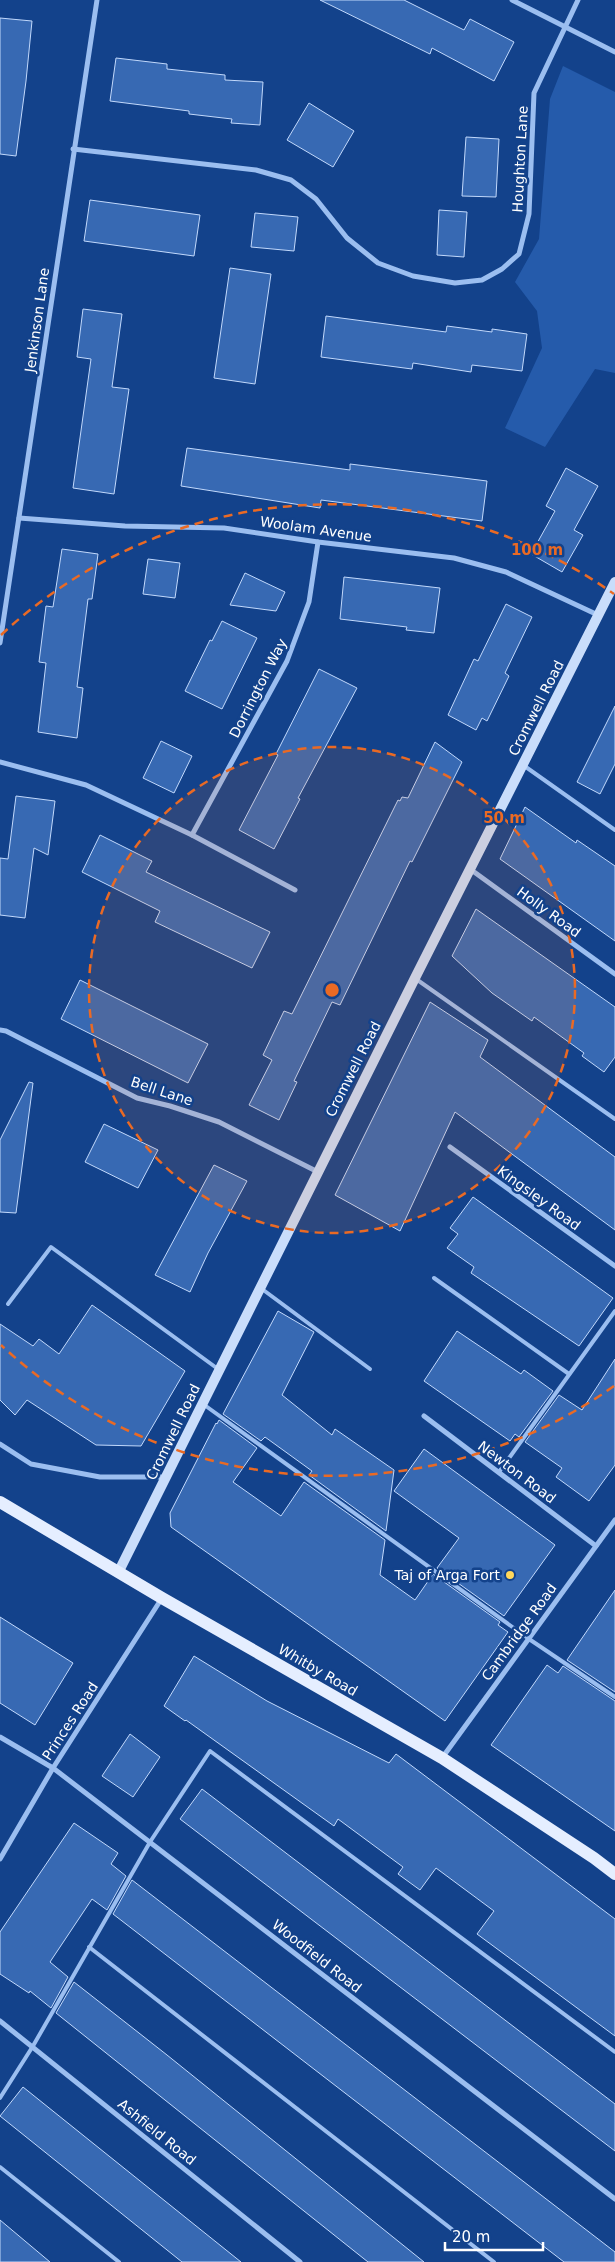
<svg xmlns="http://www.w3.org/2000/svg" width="615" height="2262" viewBox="0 0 615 2262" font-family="'DejaVu Sans',sans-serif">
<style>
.green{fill:#255bab}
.building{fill:#3769b3;stroke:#c2d9fc}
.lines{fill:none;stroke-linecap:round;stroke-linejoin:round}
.lane{stroke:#9bbef0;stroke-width:4}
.street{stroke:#9bbef0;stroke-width:5}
.secondary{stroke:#c9ddfb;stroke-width:10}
.primary{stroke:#e5eeff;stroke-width:12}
.ring{fill:none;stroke:#ea6a24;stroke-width:2.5;stroke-dasharray:9 6}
.poi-dot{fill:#ffd75b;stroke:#13428b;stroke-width:2}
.labels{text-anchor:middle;stroke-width:5;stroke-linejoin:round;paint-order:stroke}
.street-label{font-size:14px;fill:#fff;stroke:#13428b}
.poi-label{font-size:14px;fill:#fff;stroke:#13428b;text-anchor:end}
.centre{fill:#ea6a24;stroke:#13428b;stroke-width:2.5}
.ring-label{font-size:15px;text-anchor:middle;font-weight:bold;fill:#ea6a24;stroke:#13428b;stroke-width:5;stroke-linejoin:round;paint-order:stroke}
</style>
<rect width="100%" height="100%" fill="#13428b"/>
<path class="green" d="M563 66 615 92V373L595 369 545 447 505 428 542 348 537 311 515 282 539 239 550 99Z"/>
<g class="building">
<path d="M320 0H404L464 30 470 19 514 42 494 81 432 48 430 54Z"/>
<path d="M0 18 32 21 26 81 16 156 0 154Z"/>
<path d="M116 58 167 64V69L225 75V80L263 82 260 125 231 123 232 119 189 114V111L110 101Z"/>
<path d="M309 103 354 131 333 167 287 140Z"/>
<path d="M466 137 499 139 496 197 462 196Z"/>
<path d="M90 200 200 215 194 256 84 241Z"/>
<path d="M439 210 467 212 464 257 437 255Z"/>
<path d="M255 213 298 217 294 251 251 247Z"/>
<path d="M230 268 271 274 255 384 214 378Z"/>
<path d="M83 309 122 314 112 387 129 389 114 494 73 488 91 359 77 357Z"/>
<path d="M326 316 446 332 447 326 492 332V329L527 334 522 371 472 365 471 372 413 363 412 369 321 357Z"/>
<path d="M187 448 350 470V464L487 481 482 521 321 500 320 508 181 486Z"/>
<path d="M566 468 598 486 574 530 583 535 562 572 531 554 555 511 546 506Z"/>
<path d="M62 549 98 554 92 599H88L77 687 83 688 77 738 38 732 46 663 39 662 46 606 53 607Z"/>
<path d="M148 559 180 563 175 598 143 594Z"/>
<path d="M245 573 285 592 276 611 230 605Z"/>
<path d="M344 577 440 588 434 633 406 630 407 627 340 619Z"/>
<path d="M506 604 532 617 505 673 509 676 487 721 482 718 476 730 448 715 474 659 478 661Z"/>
<path d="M222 621 257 638 222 709 185 691 210 640 212 641Z"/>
<path d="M319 669 357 688 298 798 300 799 274 849 239 830 278 755 276 754Z"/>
<path d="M615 706V764L600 794 577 782Z"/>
<path d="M161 741 192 756 174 793 143 778Z"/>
<path d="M435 742 462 762 412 862 410 861 340 1005 332 1002 294 1081 297 1082 279 1120 249 1105 272 1060 263 1055 284 1011 292 1014 398 800 400 801 402 797 408 798Z"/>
<path d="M16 796 55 801 48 855 34 848 25 918 0 915V858L8 859Z"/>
<path d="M525 807 576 843 577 840 615 866V941L500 859Z"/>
<path d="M100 835 152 861 146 872 270 932 252 968 155 922 160 911 82 872Z"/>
<path d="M476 909 615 1007V1057L604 1072 582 1056 584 1053 534 1017 532 1021 492 993 452 956Z"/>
<path d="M80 980 208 1044 188 1083 61 1019Z"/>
<path d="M430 1002 488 1040 480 1057 615 1157V1230L455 1112 400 1231 335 1195Z"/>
<path d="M29 1082 33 1083 16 1213 0 1212V1140Z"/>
<path d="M104 1124 158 1150 138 1188 85 1162Z"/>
<path d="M214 1165 247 1181 208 1253 190 1292 155 1275Z"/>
<path d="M473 1197 613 1298 579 1346 471 1273 474 1267 447 1248 458 1234 450 1228Z"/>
<path d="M92 1305 185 1371 141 1446 96 1445 27 1400 15 1415 0 1400V1324L33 1346 39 1339 59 1354Z"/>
<path d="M278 1311 314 1332 282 1395 332 1435 335 1429 394 1470 386 1531 309 1475 312 1471 265 1437 261 1441 223 1414Z"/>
<path d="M457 1331 521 1374 524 1370 553 1391 519 1437 515 1434 510 1441 424 1381Z"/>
<path d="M615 1359V1465L589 1501 556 1477 562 1468 525 1442 559 1395 582 1410Z"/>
<path d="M219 1420 257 1448 233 1482 281 1516 304 1482 385 1540 380 1575 415 1600 433 1574 500 1622 498 1625 508 1632 445 1721 171 1527 170 1513 216 1423 217 1424Z"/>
<path d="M424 1449 555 1545 504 1616 437 1568 459 1538 394 1491Z"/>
<path d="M615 1590V1692L567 1660Z"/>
<path d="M0 1617 73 1663 35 1725 0 1703Z"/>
<path d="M194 1656 267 1701 389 1763 396 1754 615 1919V2036L477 1934 494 1911 436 1868 420 1890 398 1874 403 1867 338 1819 334 1826 186 1720 185 1721 164 1706Z"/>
<path d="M547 1665 558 1673 563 1666 615 1701V1831L491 1745Z"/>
<path d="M130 1734 160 1757 133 1797 102 1776Z"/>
<path d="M202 1789 615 2104V2151L180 1819Z"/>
<path d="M74 1823 118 1853 111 1864 126 1876 107 1910 92 1899 50 1962 68 1977 51 2008 30 1991 29 1993 0 1974V1932Z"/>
<path d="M132 1880 615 2252V2262H564L113 1914Z"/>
<path d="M74 1982 167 2055 424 2262H368L309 2215 56 2013Z"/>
<path d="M23 2087 89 2140 241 2262H182L0 2116Z"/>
<path d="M0 2220 50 2262H0Z"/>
</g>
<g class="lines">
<g class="lane">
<path d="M523 765 615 830"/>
<path d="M416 979 615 1119"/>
<path d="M434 1278 569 1374"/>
<path d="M262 1289 370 1369"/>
<path d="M8 1304 51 1247 218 1369"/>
<path d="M203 1404 529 1639 615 1697"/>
<path d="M499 1472 615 1311"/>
<path d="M89 1947 494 2262"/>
<path d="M0 2098 33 2046 150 1842 210 1751 615 2052"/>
<path d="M0 2167 119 2262"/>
</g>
<g class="street">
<path d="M512 0 615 52"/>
<path d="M73 149 256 170 291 180 316 199 347 238 378 263 413 276 455 283 482 280 502 269 519 254 529 214 534 93 578 0"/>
<path d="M19 518 125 526 224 528 318 542 454 558 506 572 598 615"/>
<path d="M0 643 97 0"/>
<path d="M0 762 86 785 192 835 295 890"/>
<path d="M192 835 287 661 309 602 318 542"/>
<path d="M470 869 615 974"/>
<path d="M0 1030 6 1031 137 1098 170 1106 219 1122 318 1172"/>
<path d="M450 1147 615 1266"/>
<path d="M424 1416 596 1546"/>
<path d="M0 1444 31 1464 100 1477H166"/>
<path d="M0 1737 53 1768 615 2199"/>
<path d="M442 1758 615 1520"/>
<path d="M0 1859 53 1768 162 1598"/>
<path d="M0 2021 300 2262"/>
</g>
<path class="secondary" d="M119 1571 415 978 615 582"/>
<path class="primary" d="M0 1502 162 1598 442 1758 594 1858 615 1874"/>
</g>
<circle cx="332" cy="990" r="243" fill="#ea6a24" fill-opacity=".12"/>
<g class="ring">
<circle cx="332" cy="990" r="243"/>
<path d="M614 1386A486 486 0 0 1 1 1345M1 635A486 486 0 0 1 614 594"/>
</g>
<circle class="poi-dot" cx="510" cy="1575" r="5"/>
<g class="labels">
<g class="street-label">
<text transform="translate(520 159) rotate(-87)" y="5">Houghton Lane</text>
<text transform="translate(37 320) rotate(-82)" y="5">Jenkinson Lane</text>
<text transform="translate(316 529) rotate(8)" y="5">Woolam Avenue</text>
<text transform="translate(258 688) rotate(-63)" y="5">Dorrington Way</text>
<text transform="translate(536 708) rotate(-63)" y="5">Cromwell Road</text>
<text transform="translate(549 912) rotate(36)" y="5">Holly Road</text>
<text transform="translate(353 1069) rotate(-63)" y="5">Cromwell Road</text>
<text transform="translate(162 1091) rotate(18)" y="5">Bell Lane</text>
<text transform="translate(539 1198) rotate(36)" y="5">Kingsley Road</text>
<text transform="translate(173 1432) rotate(-64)" y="5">Cromwell Road</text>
<text transform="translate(517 1472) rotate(37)" y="5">Newton Road</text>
<text transform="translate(519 1632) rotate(-54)" y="5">Cambridge Road</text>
<text transform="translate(318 1670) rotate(30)" y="5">Whitby Road</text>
<text transform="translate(70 1721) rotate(-57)" y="5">Princes Road</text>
<text transform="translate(317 1956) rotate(38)" y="5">Woodfield Road</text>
<text transform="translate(157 2132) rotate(39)" y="5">Ashfield Road</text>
</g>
<g class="poi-label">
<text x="500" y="1580">Taj of Arga Fort</text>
</g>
</g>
<circle cx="332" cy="990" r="8" class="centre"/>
<g class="ring-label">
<text x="537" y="555">100 m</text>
<text x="504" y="823">50 m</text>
</g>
<path d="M445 2242v8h98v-8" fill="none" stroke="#ffffff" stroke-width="2.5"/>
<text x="452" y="2242" font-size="15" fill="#ffffff" stroke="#13428b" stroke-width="4" paint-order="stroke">20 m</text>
</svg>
